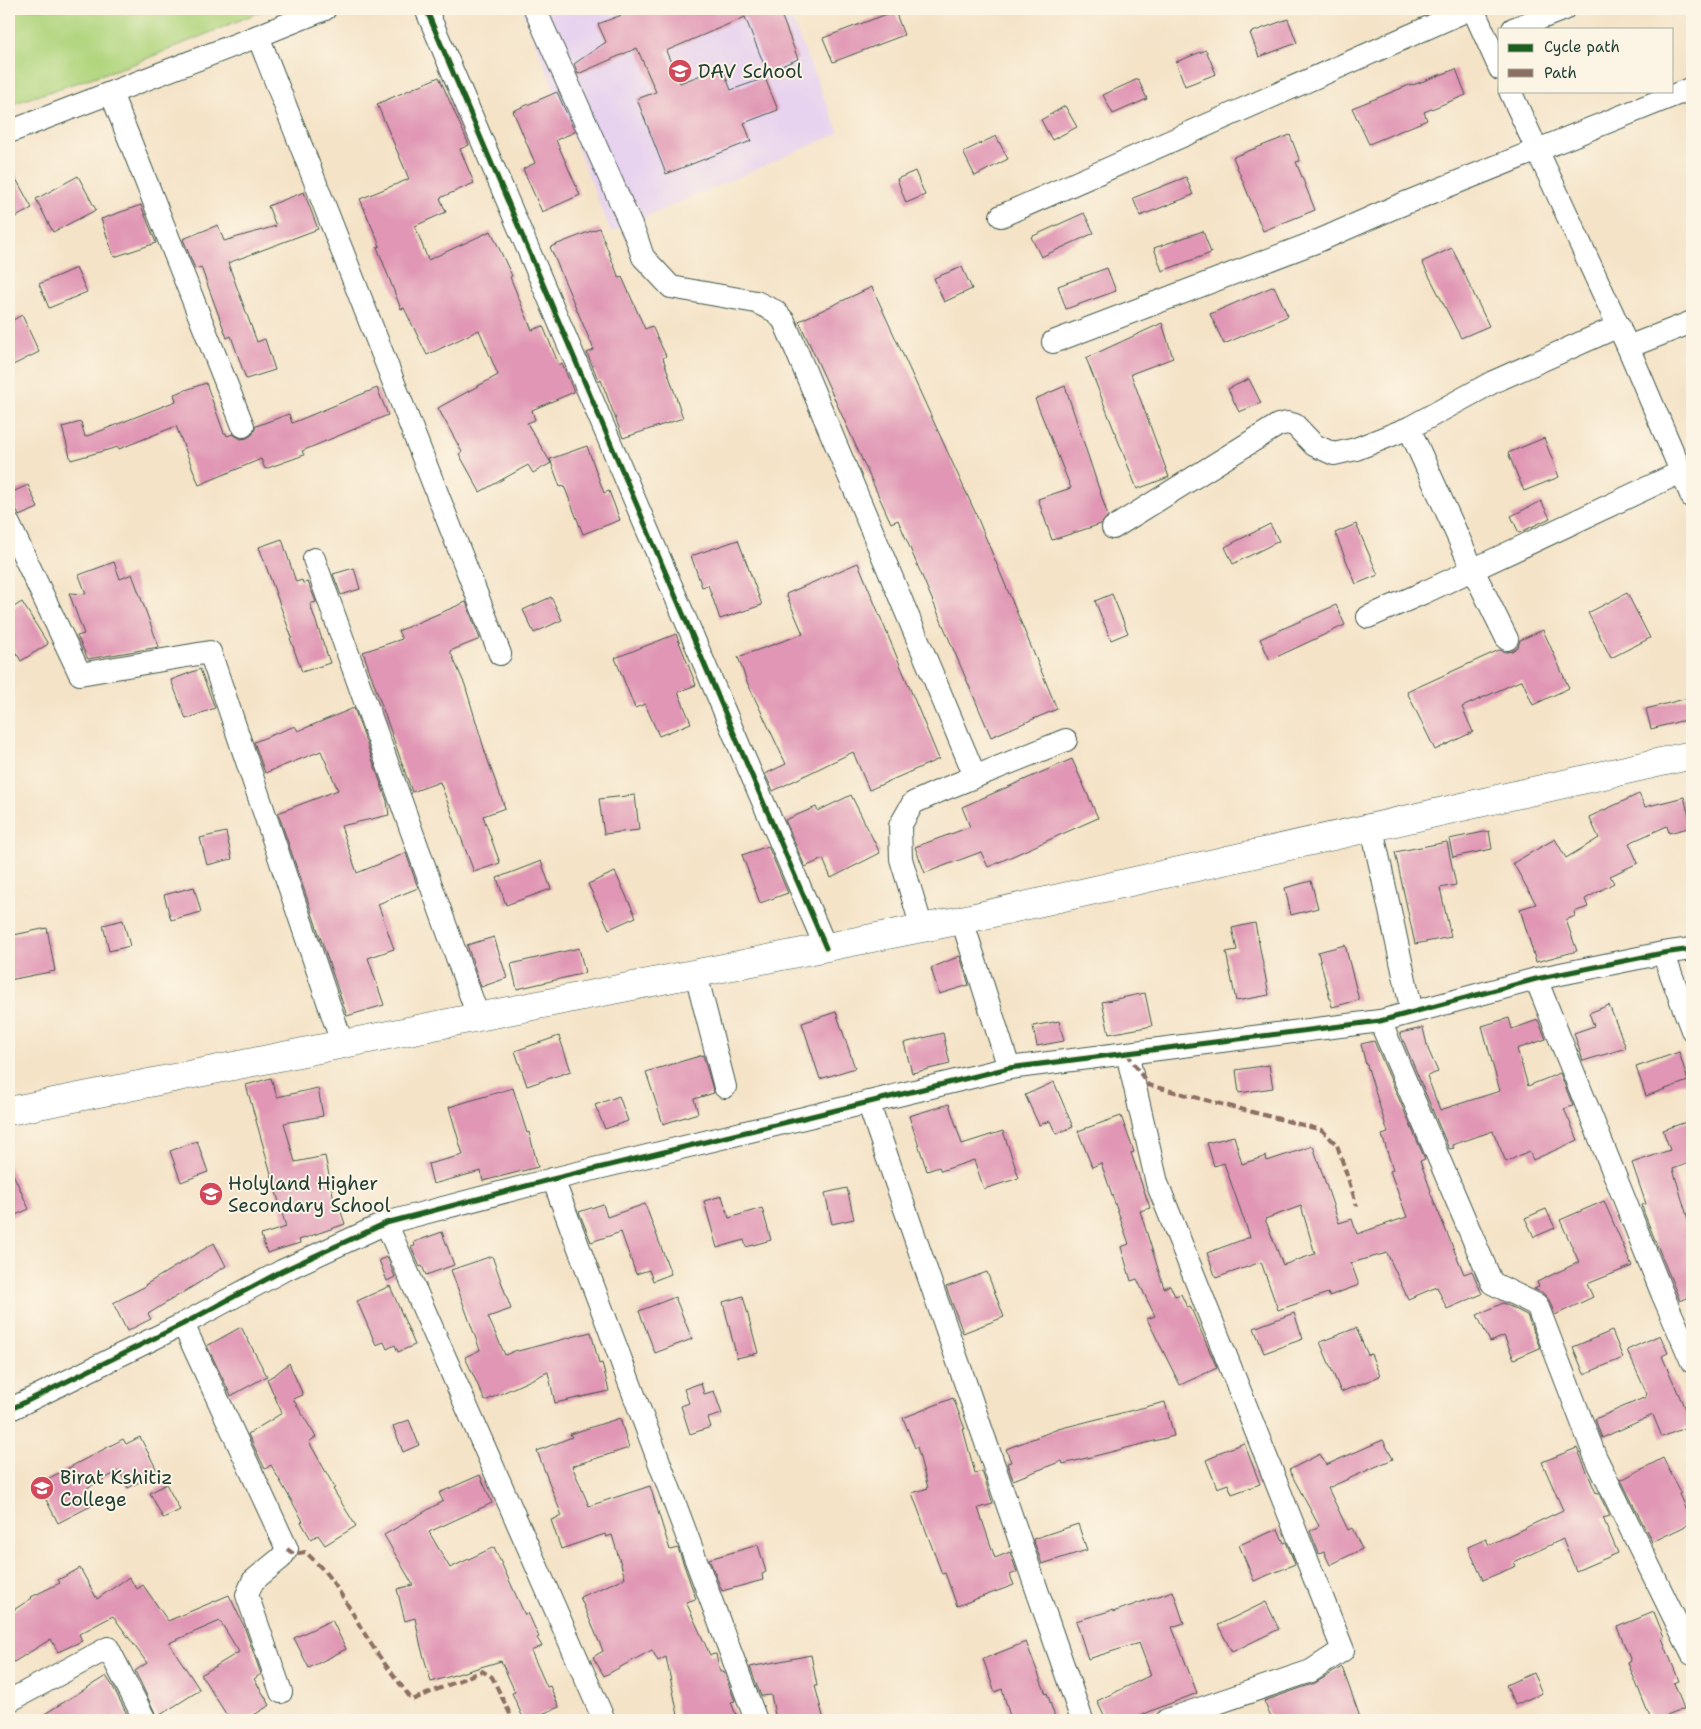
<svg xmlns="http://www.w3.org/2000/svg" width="1701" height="1729" viewBox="0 0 1701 1729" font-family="'Shantell Sans',sans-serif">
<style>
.built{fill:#e7d2ef}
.green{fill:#b0d57e;stroke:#688959}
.building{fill:#e096b4;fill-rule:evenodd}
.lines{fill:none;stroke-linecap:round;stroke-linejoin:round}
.minor-casing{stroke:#3f564a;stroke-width:24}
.major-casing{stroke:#3f564a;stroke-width:29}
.minor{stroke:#fff;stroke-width:22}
.major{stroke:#fff;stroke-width:28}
.quiet{stroke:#8d6e63;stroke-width:4;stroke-dasharray:8 4;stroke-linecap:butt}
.cycleway-casing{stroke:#fcf5e5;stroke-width:8}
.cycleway{stroke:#1b5e20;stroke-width:5}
.labels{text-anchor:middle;stroke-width:4;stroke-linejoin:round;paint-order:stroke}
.poi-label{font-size:19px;fill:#1f3d34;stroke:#fcf5e5;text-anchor:start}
</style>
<rect width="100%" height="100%" fill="#fcf5e5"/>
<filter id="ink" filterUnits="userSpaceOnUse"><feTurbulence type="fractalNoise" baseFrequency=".02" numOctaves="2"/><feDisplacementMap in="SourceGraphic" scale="10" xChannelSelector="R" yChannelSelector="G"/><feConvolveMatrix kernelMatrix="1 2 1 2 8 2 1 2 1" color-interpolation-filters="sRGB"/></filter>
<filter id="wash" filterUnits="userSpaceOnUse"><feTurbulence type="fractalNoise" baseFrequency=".0096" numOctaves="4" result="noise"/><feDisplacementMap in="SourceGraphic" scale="20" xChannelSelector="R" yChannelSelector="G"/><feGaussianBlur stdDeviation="1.12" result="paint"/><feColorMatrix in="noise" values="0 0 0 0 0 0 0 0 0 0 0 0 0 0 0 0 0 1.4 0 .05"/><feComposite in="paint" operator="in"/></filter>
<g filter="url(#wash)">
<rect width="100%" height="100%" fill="#f4e3c7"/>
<path class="built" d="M522 9H787L839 133 611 232Z"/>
<path class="green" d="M9 9H267L136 63 9 105Z"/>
<g id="blocks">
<g class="building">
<path d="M637 9H779L798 59 767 72 745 17 666 51 680 83 722 67 731 90 765 78 778 110 744 123 751 141 666 174 637 99 656 92 637 48 578 74 574 64 606 42 598 24Z"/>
<path d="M895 11 904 35 833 62 823 38Z"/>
<path d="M1288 19 1297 43 1259 57 1250 33Z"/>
<path d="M1206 50 1216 74 1185 86 1176 62Z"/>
<path d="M1456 69 1466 95 1424 112 1427 120 1369 144 1352 108 1412 84 1413 85Z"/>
<path d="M439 77 469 145 460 149 474 183 440 198 446 212 415 226 428 260 491 231 512 276 510 277 532 330 543 326 559 365 562 363 574 392 532 410 535 420 527 423 551 463 533 473 528 465 480 492 459 454 462 452 438 408 498 375 479 330 427 355 404 308 401 309 377 247 380 246 360 199 409 179 377 104Z"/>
<path d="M1138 79 1147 99 1113 114 1103 95Z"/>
<path d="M557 92 575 132 556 140 580 195 542 212 523 169 535 163 513 111Z"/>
<path d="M1065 106 1077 127 1052 140 1041 120Z"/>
<path d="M1290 135 1300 161 1296 162 1315 210 1263 231 1233 157Z"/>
<path d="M996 136 1008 159 975 176 963 152Z"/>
<path d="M9 166 32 208 9 221Z"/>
<path d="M915 171 925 195 906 203 897 179Z"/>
<path d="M78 176 96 210 53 232 36 199Z"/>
<path d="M1186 177 1193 195 1140 216 1133 198Z"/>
<path d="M304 192 318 229 228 263 257 342 265 339 275 370 246 379 231 336 227 338 201 267 195 269 183 239 218 225 224 241 276 226 268 206Z"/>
<path d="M141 205 156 243 114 257 101 219Z"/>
<path d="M1084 213 1094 233 1041 257 1031 237Z"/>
<path d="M599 228 619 278 622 277 645 329 652 326 666 356 663 358 683 418 623 438 601 380 599 382 587 353 594 350 550 247Z"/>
<path d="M1203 231 1211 253 1162 271 1154 248Z"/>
<path d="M1452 248 1489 326 1461 338 1422 262Z"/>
<path d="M962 267 972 289 944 302 934 278Z"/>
<path d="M76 268 87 292 49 308 39 284Z"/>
<path d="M1107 268 1116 291 1066 309 1058 286Z"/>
<path d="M1274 286 1288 316 1224 344 1210 314Z"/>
<path d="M872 287 975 512 1057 709 991 737 898 520 891 523 799 321Z"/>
<path d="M22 315 39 352 9 367V322Z"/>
<path d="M1162 323 1173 358 1131 374 1169 477 1137 489 1086 358Z"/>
<path d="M1249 379 1261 403 1239 412 1228 389Z"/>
<path d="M206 383 224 433H226L227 436 233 434 241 439 247 438 253 434 256 426 289 414 292 423 377 388 388 415 302 451 304 455 265 469 261 459 199 485 176 426 119 449 118 447 71 460 62 427 81 422 85 437 176 401 174 394Z"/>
<path d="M1065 386 1108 516 1101 524 1052 540 1038 499 1071 488 1035 399Z"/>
<path d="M1544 438 1559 477 1524 491 1508 453Z"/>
<path d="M587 446 604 493 609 491 620 520 583 534 564 486 560 487 550 459Z"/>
<path d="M28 485 38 508 19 516 10 493Z"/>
<path d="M1541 501 1550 518 1519 533 1511 516Z"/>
<path d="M1270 524 1279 541 1233 564 1225 547Z"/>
<path d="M1356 524 1378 575 1356 584 1335 533Z"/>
<path d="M282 539 296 582 302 580 303 583 308 582 316 602 310 604 330 663 302 672 290 638H292L259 547Z"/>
<path d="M738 540 762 605 720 619 708 585 702 587 691 556Z"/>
<path d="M114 562 120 579 132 574 159 647 88 659 77 636 84 634 69 593 86 594 79 575Z"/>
<path d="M858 563 939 759 869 790 853 752 773 791 765 774 786 764 747 682 738 657 803 634 786 594Z"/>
<path d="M354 568 360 589 341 595 333 574Z"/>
<path d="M1627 593 1650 638 1611 658 1588 613Z"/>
<path d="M1112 594 1128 633 1111 640 1095 601Z"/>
<path d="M551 597 562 620 534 633 523 610Z"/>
<path d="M22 602 48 644 21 661 9 641V610Z"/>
<path d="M466 602 480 639 450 651 465 685 486 755 505 808 483 816 500 863 474 872 440 782 412 792 363 652 402 639 398 631Z"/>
<path d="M1336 605 1345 625 1270 660 1260 639Z"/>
<path d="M1543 630 1569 688 1533 705 1522 680 1462 707 1473 732 1435 750 1407 692 1499 650 1506 652 1512 651 1518 647 1520 640Z"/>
<path d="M676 634 696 685 678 692 691 723 659 736 645 704 635 708 615 658Z"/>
<path d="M200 669 215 708 186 719 171 680Z"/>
<path d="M1692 697V718L1651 729 1646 709Z"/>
<path d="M354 708 387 801 389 815 341 826 357 873 406 853 418 888 378 904 394 949 368 958 384 1005 347 1016 278 813 338 790 321 751 265 773 254 742 295 726 298 731Z"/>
<path d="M1072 759 1098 818 988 867 981 852 925 873 915 847 970 827 962 807Z"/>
<path d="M1639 794 1645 807 1684 797 1692 827 1669 833 1667 826 1629 843 1638 863 1610 876 1614 883 1585 899 1588 907 1574 912 1575 916 1566 920 1577 951 1536 962 1520 909 1536 904 1513 863 1555 839 1566 858 1599 838 1589 817Z"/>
<path d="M635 795 639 830 604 834 599 799Z"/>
<path d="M851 795 880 853 831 878 823 859 805 867 785 820 816 807 818 811Z"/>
<path d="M1489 831 1492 849 1453 857 1449 839Z"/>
<path d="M226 832 232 859 207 865 200 838Z"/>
<path d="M1447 842 1456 885 1440 888 1451 937 1415 944 1395 852Z"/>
<path d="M768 846 788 893 760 903 742 855Z"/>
<path d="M541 861 551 889 506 905 497 878Z"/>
<path d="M615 872 636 917 609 929 588 884Z"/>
<path d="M1311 881 1318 908 1291 915 1285 888Z"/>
<path d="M194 887 201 912 171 920 164 895Z"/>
<path d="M123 920 130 946 109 951 103 925Z"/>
<path d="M1255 923 1269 995 1236 1001 1226 952 1237 950 1232 928Z"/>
<path d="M47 928 55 971 9 980V936Z"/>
<path d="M494 937 507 978 481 987 467 945Z"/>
<path d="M1345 945 1359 1000 1332 1007 1318 952Z"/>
<path d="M579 948 585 973 517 989 511 964Z"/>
<path d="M960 956 969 985 939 994 931 968Z"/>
<path d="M1145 993 1152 1026 1109 1034 1102 1002Z"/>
<path d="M1609 1005 1626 1048 1583 1061 1574 1033 1594 1026 1589 1013Z"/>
<path d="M836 1012 855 1068 820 1079 802 1023Z"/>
<path d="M1509 1018 1512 1029 1538 1020 1546 1039 1517 1049 1528 1086 1560 1073 1573 1106 1564 1109 1578 1140 1533 1160 1529 1151 1506 1162 1493 1131 1452 1145 1454 1148 1449 1149 1400 1033 1423 1028 1428 1049 1438 1072 1427 1076 1440 1110 1500 1091 1482 1026Z"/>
<path d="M1059 1021 1064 1041 1037 1046 1033 1026Z"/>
<path d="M943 1033 950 1064 912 1073 904 1043Z"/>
<path d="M559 1036 571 1071 527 1086 515 1051Z"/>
<path d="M1374 1041 1425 1159 1420 1161 1431 1191 1430 1192 1464 1274 1472 1271 1482 1294 1447 1309 1437 1287 1408 1299 1387 1253 1351 1263 1359 1285 1329 1296 1328 1293 1278 1310 1261 1262 1216 1278 1207 1253 1250 1237 1224 1163 1214 1166 1207 1143 1234 1136 1242 1164 1266 1156 1267 1161 1313 1146 1339 1223 1352 1219 1357 1234 1407 1217 1390 1171 1393 1170 1382 1135 1388 1133 1367 1065H1366L1361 1044ZM1301 1206 1315 1254 1283 1265 1265 1219Z"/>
<path d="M1679 1052 1688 1081 1646 1096 1636 1067Z"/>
<path d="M703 1055 714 1093 694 1099 698 1113 663 1124 646 1072Z"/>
<path d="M1269 1065 1273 1088 1239 1093 1236 1070Z"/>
<path d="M271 1078 277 1097 318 1088 323 1116 284 1123 295 1162 325 1156 335 1204 338 1203 345 1224 299 1240 300 1243 267 1253 261 1235 286 1227 246 1085Z"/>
<path d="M1054 1082 1073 1127 1056 1134 1050 1121 1039 1125 1025 1095Z"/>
<path d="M513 1088 527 1133 529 1132 538 1167 483 1181 481 1171 433 1184 428 1164 463 1155 449 1107Z"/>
<path d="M619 1096 628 1121 605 1129 595 1105Z"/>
<path d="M949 1104 962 1144 1003 1131 1019 1178 984 1189 974 1160 941 1171 939 1167 927 1171 909 1116Z"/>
<path d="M1121 1116 1134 1152 1131 1153 1150 1208 1140 1211 1164 1288 1170 1285 1175 1296 1181 1294 1187 1307 1190 1306 1217 1368 1180 1385 1147 1319 1155 1316 1137 1279 1131 1281 1121 1247 1129 1244 1101 1163 1092 1167 1078 1131Z"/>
<path d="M1692 1120V1162L1673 1169 1692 1233V1296L1680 1301 1644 1213 1642 1205 1646 1204 1632 1163 1670 1150 1663 1130Z"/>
<path d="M197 1141 208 1172 181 1182 170 1151Z"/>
<path d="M9 1165 29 1209 9 1218Z"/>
<path d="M847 1188 854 1219 832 1224 825 1193Z"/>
<path d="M722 1196 729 1218 762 1208 771 1240 746 1247 744 1240 717 1248 704 1201Z"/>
<path d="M1604 1201 1632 1266 1587 1284 1593 1297 1555 1315 1549 1300 1543 1293 1534 1289 1539 1287 1537 1282 1579 1262 1560 1220Z"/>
<path d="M603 1204 607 1217 645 1204 671 1274 653 1281 649 1270 636 1274 621 1232 591 1242 579 1212Z"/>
<path d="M1546 1209 1555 1228 1534 1237 1525 1218Z"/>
<path d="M442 1232 454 1265 426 1275 422 1266 420 1267 411 1247 415 1246 414 1242Z"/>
<path d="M214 1243 226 1266 148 1314 151 1319 127 1331 113 1303 146 1286 145 1285Z"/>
<path d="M492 1256 511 1309 488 1317 505 1355 517 1350 518 1351 591 1332 599 1364 602 1363 609 1391 555 1403 548 1372 485 1401 465 1357 480 1350 451 1270Z"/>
<path d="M387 1257 395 1277 387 1281 379 1260Z"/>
<path d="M987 1272 1004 1317 963 1333 946 1287Z"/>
<path d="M390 1286 415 1345 398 1352 395 1345 387 1349 384 1342 376 1345 357 1301Z"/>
<path d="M743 1296 758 1353 737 1358 723 1302Z"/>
<path d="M675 1297 692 1339 655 1353 639 1311Z"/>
<path d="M1503 1303 1527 1315 1540 1348 1514 1359 1504 1336 1490 1342 1477 1315Z"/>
<path d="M1294 1313 1303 1339 1264 1353 1254 1328Z"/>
<path d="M241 1327 267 1376 231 1396 207 1346Z"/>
<path d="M1356 1328 1368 1355 1371 1354 1380 1376 1341 1392 1320 1342Z"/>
<path d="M1612 1331 1623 1358 1584 1374 1573 1347Z"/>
<path d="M1660 1335 1668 1353 1662 1356 1692 1425 1662 1437 1653 1415 1602 1438 1595 1419 1646 1397 1645 1395 1647 1394 1627 1350Z"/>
<path d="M289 1363 303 1395 293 1399 316 1437 309 1442 335 1488 333 1489 356 1526 325 1545 318 1535 311 1539 301 1522 303 1521 271 1465 265 1469 248 1434 282 1413 267 1379 276 1374Z"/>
<path d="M701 1383 704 1394 714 1391 722 1414 708 1418 711 1427 690 1434 681 1406 689 1403 684 1389Z"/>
<path d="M953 1398 965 1429H963L975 1473 982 1471 993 1504 978 1508 995 1558 1010 1552 1017 1572 1010 1575 1014 1585 957 1606 945 1573 942 1574 912 1493 928 1488 917 1447 915 1448 903 1418Z"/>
<path d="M1165 1402 1174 1436 1063 1464 1062 1461 1013 1480 1007 1463 1011 1462 1006 1449 1058 1429Z"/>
<path d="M620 1418 629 1448 572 1466 589 1506 650 1486 670 1550 678 1548 696 1599 686 1602 710 1655 716 1654 720 1672H724L735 1701 731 1702 738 1720H679L666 1657 658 1661 652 1650 604 1676 593 1657 603 1651 580 1597 625 1578 612 1535 606 1537 605 1534 561 1549 551 1520 562 1516 537 1451 572 1437 570 1434Z"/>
<path d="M409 1420 419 1445 403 1452 393 1426Z"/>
<path d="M140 1437 158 1472 128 1488 119 1471 85 1489 93 1505 58 1523 38 1484 123 1439 126 1444Z"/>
<path d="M1383 1440 1393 1459 1328 1488 1348 1530 1352 1528 1362 1549 1330 1565 1324 1552 1319 1554 1310 1531 1319 1526 1289 1470 1320 1454 1326 1465Z"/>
<path d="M1244 1443 1260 1484 1232 1494 1228 1484 1217 1488 1206 1460 1218 1455V1453Z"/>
<path d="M1577 1448 1596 1493 1598 1492 1610 1516 1603 1518 1618 1553 1576 1571 1563 1539 1514 1562 1516 1566 1483 1580 1468 1547 1486 1539 1489 1545 1563 1510 1542 1462Z"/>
<path d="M1663 1458 1681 1493 1679 1494 1692 1523 1652 1542 1621 1480Z"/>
<path d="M480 1475 492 1503 429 1532 450 1568 494 1547 525 1615 528 1613 539 1637 537 1638 542 1646 531 1651 547 1687 550 1686 559 1707 527 1720H524L512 1693 515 1692 501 1661 431 1682 421 1647 415 1618 405 1621 397 1589 413 1585 384 1535 443 1501 439 1493Z"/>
<path d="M166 1484 180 1510 163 1518 150 1493Z"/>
<path d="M1078 1524 1087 1550 1042 1564 1033 1539Z"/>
<path d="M1278 1529 1284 1543 1286 1542 1295 1564 1254 1581 1239 1545Z"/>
<path d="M758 1545 766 1572 762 1574 763 1580 722 1591 709 1559Z"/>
<path d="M80 1568 97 1599 129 1577 137 1589 143 1585 168 1621 229 1595 244 1626 261 1674 254 1679 270 1705 246 1720H230L201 1675 239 1652 220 1621 169 1643 200 1690 157 1717 135 1671 147 1663 113 1616 79 1634 82 1641 58 1652 51 1639 9 1665V1613L32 1598 31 1597 60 1583 58 1580Z"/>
<path d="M1173 1591 1184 1623 1172 1627 1197 1693 1151 1711 1131 1720H1106L1097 1701 1151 1675 1139 1643 1088 1659 1076 1621 1113 1610V1612Z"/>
<path d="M1266 1602 1279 1629 1232 1652 1218 1625Z"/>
<path d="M1654 1612 1664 1637 1662 1638 1679 1681 1674 1683 1684 1709 1655 1720H1651L1628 1663 1631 1661 1617 1627Z"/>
<path d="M332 1620 346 1649 309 1668 294 1638Z"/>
<path d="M1026 1642 1046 1694 1047 1693 1056 1720H1011L1002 1689 995 1692 983 1659Z"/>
<path d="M811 1655 817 1686H815L824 1720H776L771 1695 761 1696 750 1667Z"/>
<path d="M1342 1667 1361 1720H1272L1264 1701 1315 1683Z"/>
<path d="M1533 1673 1542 1693 1515 1705 1506 1685Z"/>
<path d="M106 1676 112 1685 130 1720H35Z"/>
</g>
</g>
</g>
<g filter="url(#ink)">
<use href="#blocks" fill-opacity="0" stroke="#3f564a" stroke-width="1"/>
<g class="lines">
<g class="minor-casing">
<g id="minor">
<path d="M426 9 746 762 826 948"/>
<path d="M535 9 637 239 643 257 671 287 756 302 775 311 784 321 975 776"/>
<path d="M1473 9 1500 69"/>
<path d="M1513 29 1564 9"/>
<path d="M258 36 500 654"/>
<path d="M1510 91 1628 347 1692 497"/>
<path d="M111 93 243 426"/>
<path d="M9 132 258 36 325 9"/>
<path d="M1001 216 1470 9"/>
<path d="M1053 342 1318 241 1393 208 1692 88"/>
<path d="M1628 347 1692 322"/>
<path d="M1409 428 1473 570 1507 639"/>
<path d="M9 524 80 674 210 652 342 1043"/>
<path d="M1113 528 1278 425 1287 423 1295 425 1314 445 1334 454 1356 449 1409 428 1493 382 1619 326"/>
<path d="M314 559 478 1016"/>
<path d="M1368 617 1423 593 1681 472"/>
<path d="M1372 828 1412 1012"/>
<path d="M962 920 1009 1068"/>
<path d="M922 928 901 859 900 826 913 803 942 790 1066 740"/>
<path d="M1663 953 1692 1030"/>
<path d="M696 974 725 1087"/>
<path d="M1536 979 1662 1293 1692 1362"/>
<path d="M1380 1021 1492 1283 1537 1305 1595 1456 1692 1654"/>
<path d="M1127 1053 1157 1183 1343 1650 1311 1671 1167 1720"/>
<path d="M868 1102 1082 1720"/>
<path d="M553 1179 756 1720"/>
<path d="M386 1223 604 1720"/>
<path d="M183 1324 287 1549 281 1558 253 1581 247 1595 281 1692"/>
<path d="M9 1410 183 1324 282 1271 386 1223 553 1179 1009 1068 1380 1021 1536 979 1663 953 1692 949"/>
<path d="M9 1701 108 1648 145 1720"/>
</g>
</g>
<g class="major-casing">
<path id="major" d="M9 1111 962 920 1692 755"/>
</g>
<use href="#minor" class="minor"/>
<use href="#major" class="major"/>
<g class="quiet">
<path d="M1127 1053 1148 1085 1322 1130 1337 1145 1357 1206"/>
<path d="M287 1549 294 1554 305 1552C338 1580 350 1612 373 1647 385 1665 399 1682 412 1700L482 1671 492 1677 513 1720"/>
</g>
<g class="cycleway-casing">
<g id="cycleway">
<path d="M426 9 746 762 826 948"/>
<path d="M9 1410 183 1324 282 1271 386 1223 553 1179 1009 1068 1380 1021 1536 979 1663 953 1692 949"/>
</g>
</g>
<use href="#cycleway" class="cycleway"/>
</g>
</g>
<defs>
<g id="school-disc" transform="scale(1.25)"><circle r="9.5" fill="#d1495b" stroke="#fcf5e5"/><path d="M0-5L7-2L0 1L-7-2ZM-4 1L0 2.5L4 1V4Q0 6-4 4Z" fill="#fff"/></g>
</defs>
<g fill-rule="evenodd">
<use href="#school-disc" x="680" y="71"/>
<use href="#school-disc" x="211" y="1194"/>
<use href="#school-disc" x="42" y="1488"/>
</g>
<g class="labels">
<g class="poi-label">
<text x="698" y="78">DAV School</text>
<text x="228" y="1190">Holyland Higher<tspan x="228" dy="22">Secondary School</tspan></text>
<text x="60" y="1484">Birat Kshitiz<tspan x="60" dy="22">College</tspan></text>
</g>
</g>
<rect width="1701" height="1729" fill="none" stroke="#fcf5e5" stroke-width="30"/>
<rect x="1498" y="28" width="175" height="65" fill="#fcf5e5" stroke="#a4ab9e"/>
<rect x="1508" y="44" width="25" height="8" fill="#1b5e20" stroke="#a4ab9e"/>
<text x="1544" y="52" font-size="15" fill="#1f3d34">Cycle path</text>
<rect x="1508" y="69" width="25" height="8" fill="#8d6e63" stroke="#a4ab9e"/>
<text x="1544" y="78" font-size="15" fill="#1f3d34">Path</text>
</svg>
